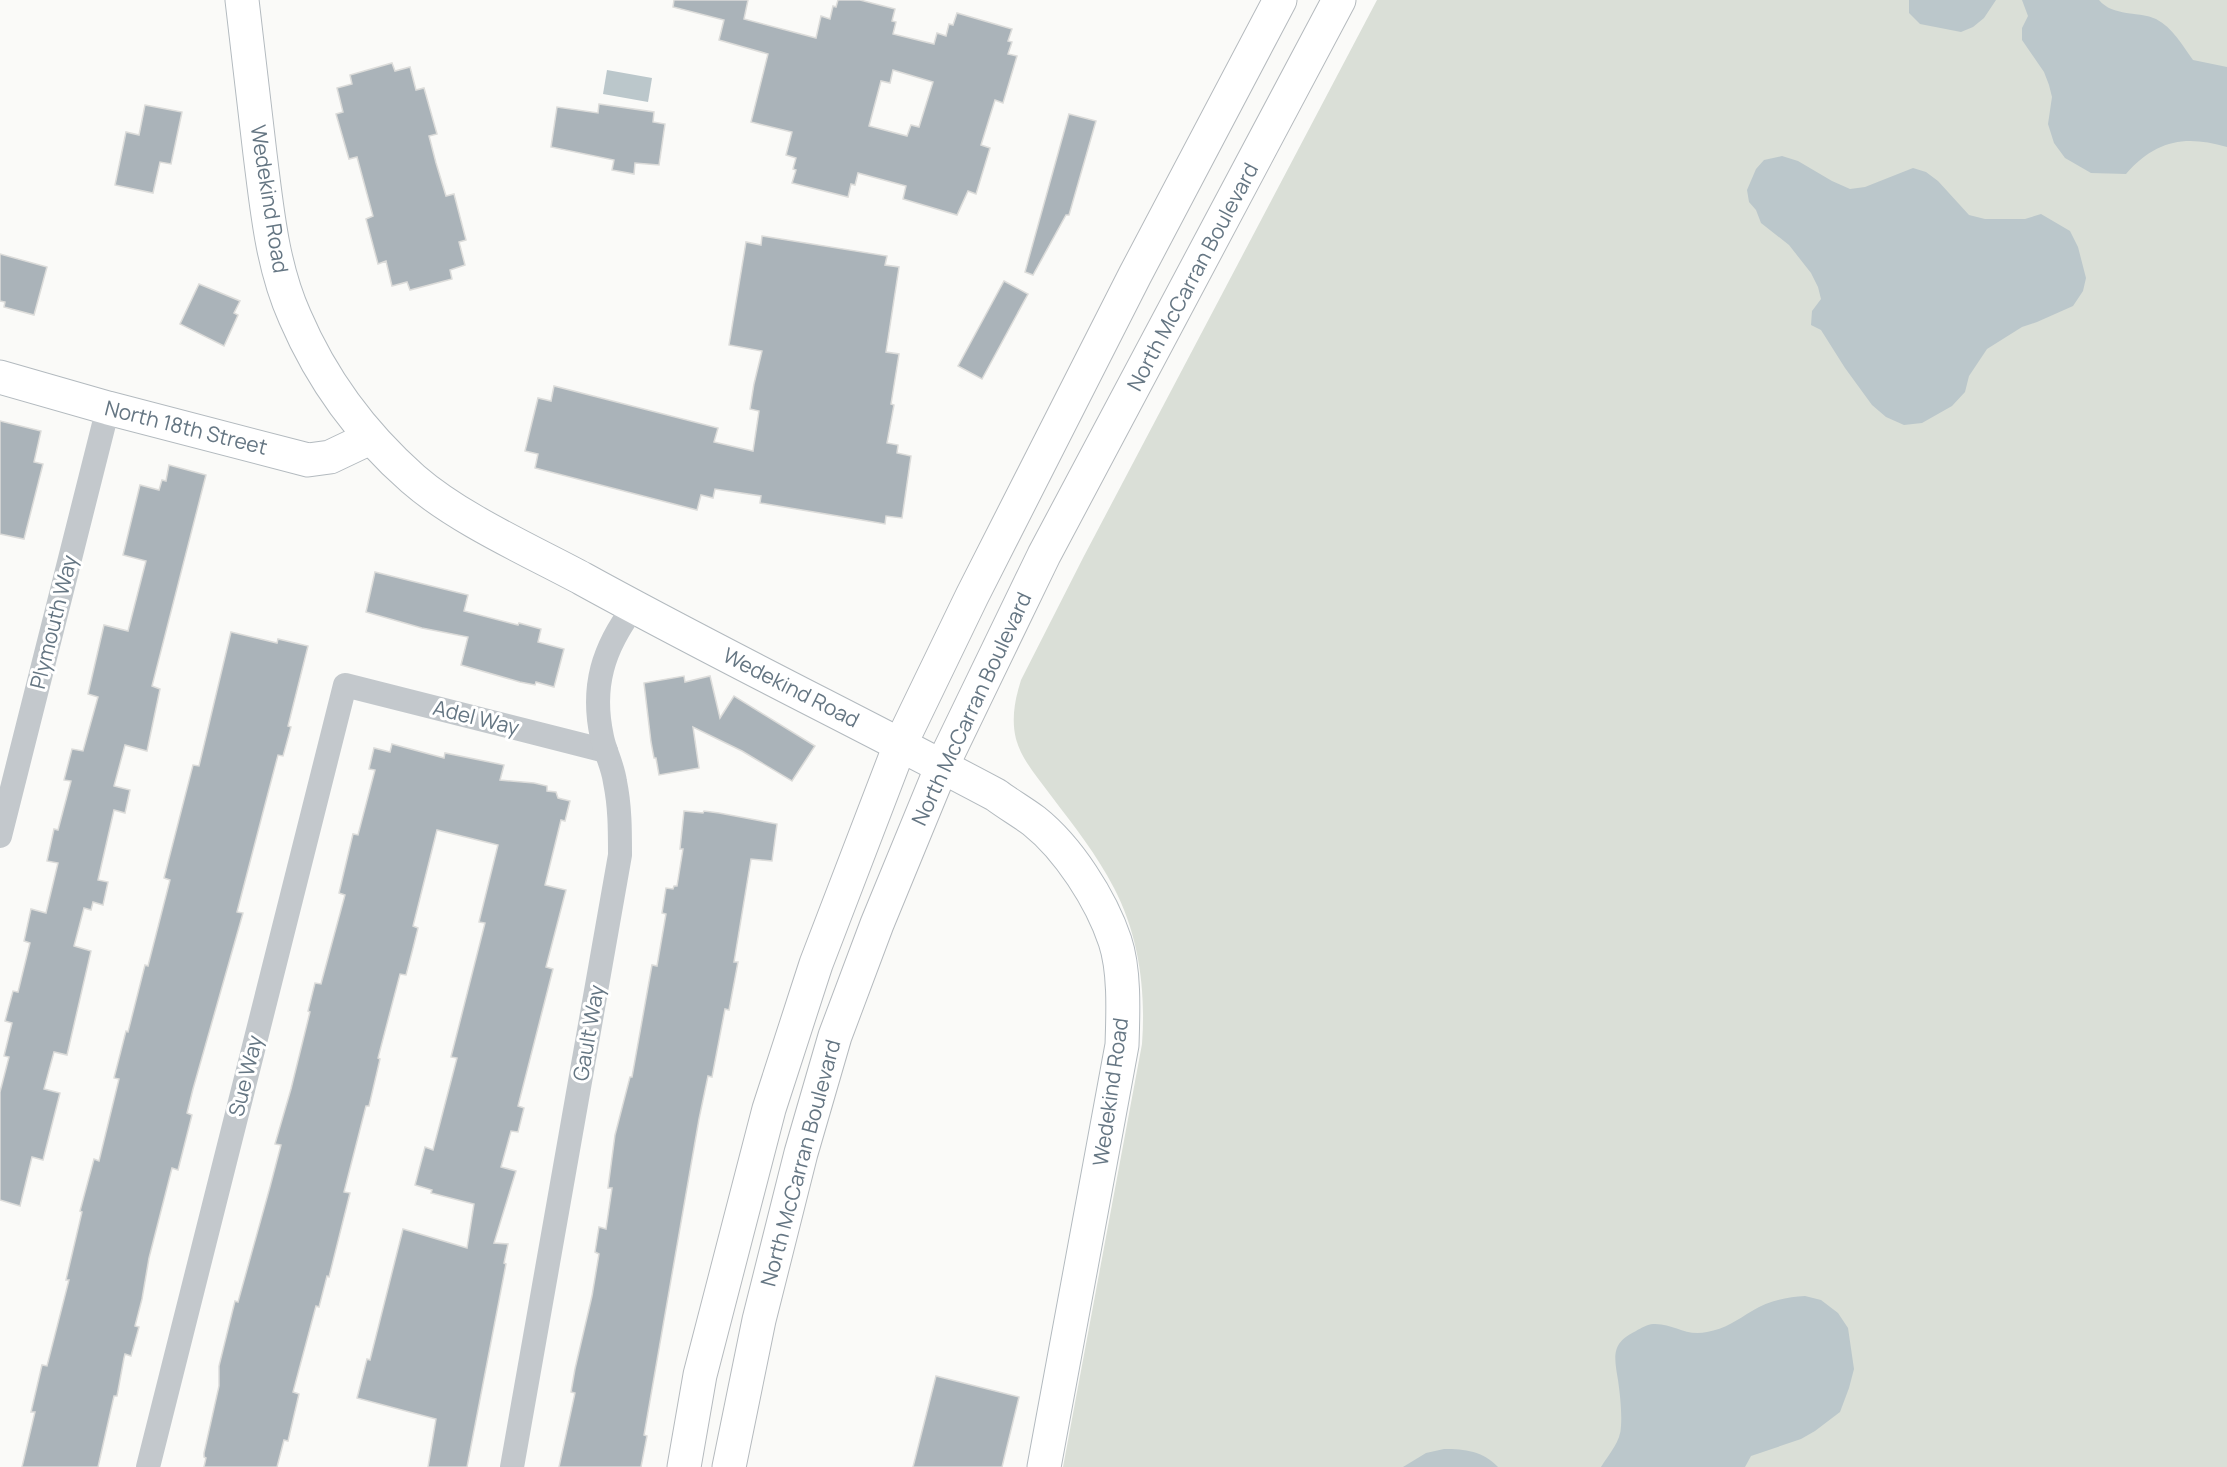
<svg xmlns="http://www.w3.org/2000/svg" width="2227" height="1467" viewBox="0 0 2227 1467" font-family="Manrope,sans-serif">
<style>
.green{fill:#dadfd7}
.water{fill:#bbc7cb}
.building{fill:#aab3b9;stroke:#dcdcda;stroke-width:1.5;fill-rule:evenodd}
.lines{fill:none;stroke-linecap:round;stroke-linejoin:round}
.secondary-casing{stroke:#b3babf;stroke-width:35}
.primary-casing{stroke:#b5babe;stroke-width:35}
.street{stroke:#c3c8cc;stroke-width:24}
.secondary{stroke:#fff;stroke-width:33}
.primary{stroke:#fff;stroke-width:33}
.labels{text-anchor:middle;stroke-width:6;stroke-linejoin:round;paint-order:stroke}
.street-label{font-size:21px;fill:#657683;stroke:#fff}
</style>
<rect width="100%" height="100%" fill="#fafaf8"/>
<path class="green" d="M1377 0H2227V1467H1063L1142 1044C1146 990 1139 936 1114 888 1097 855 1074 826 1052 797 1039 779 1022 761 1016 739 1011 719 1015 699 1021 680L1084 556Z"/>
<g class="water">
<path d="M1909 0H1996L1984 18 1973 27 1961 32 1920 24 1909 13Z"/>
<path d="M2022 0H2099C2113 17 2139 11 2156 19 2173 28 2182 45 2193 60L2227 67V147C2185 135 2156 140 2126 174L2091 173 2065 158 2054 143 2048 124 2052 97 2049 85 2044 72 2022 40V28L2028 16Z"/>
<path d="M607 70 652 78 648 102 603 94Z"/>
<path d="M1782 156 1798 161 1832 181 1850 189 1865 187 1913 168 1926 172 1938 181 1969 215 1985 219H2025L2041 214 2070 231 2078 247 2086 278 2083 291 2073 306 2037 322 2022 327 1987 349 1969 376 1965 392 1952 406 1922 423 1904 425 1886 417 1872 405 1845 368 1821 330 1811 325 1812 311 1821 299 1818 287 1811 273 1789 245 1761 223 1756 210 1749 202 1747 190 1756 169 1764 160Z"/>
<path d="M1805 1296 1821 1300 1838 1313 1848 1328 1854 1369 1849 1388 1840 1412 1815 1431 1801 1439 1751 1456 1745 1467H1601C1609 1454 1621 1441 1621 1426 1622 1412 1620 1394 1618 1380 1614 1356 1611 1343 1636 1331 1641 1328 1648 1324 1653 1324 1674 1323 1685 1337 1707 1332 1725 1329 1737 1320 1752 1311 1768 1301 1787 1297 1805 1296Z"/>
<path d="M1444 1449C1465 1449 1483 1451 1498 1467H1403L1426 1453Z"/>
</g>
<g class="building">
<path d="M674 0H748L744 19 816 38 821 16 830 19 833 6 836 7 838 0H860L895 9 892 21 896 22 893 34 934 44 937 33 946 36 949 24 953 25 957 13 1012 29 1008 41 1012 42 1008 54 1017 56 1003 103 995 100 981 145 990 148 976 194 968 191 957 215 903 199 906 186 858 173 855 185 851 184 848 197 792 183 796 170 793 169 796 158 786 155 792 132 751 122 768 54 719 40 724 20 673 7ZM893 70 933 82 919 127 911 125 907 136 869 126 881 81 890 83Z"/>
<path d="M392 63 395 71 410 67 416 90 424 88 437 134 429 136 436 163 446 196 454 194 466 240 459 242 465 265 450 270 452 279 410 290 407 282 392 286 386 261 378 264 366 219 373 216 357 157 349 159 336 114 343 112 337 88 352 84 350 75Z"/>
<path d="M599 104 654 112 653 122 665 124 659 165 635 163 634 174 612 170 614 160 551 147 557 107 598 113Z"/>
<path d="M145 105 182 112 171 164 160 162 153 193 115 185 126 132 139 135Z"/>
<path d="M1069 114 1096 121 1069 215H1066L1033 275 1025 272Z"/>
<path d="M762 236 887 256 885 265 899 267 886 352 899 354 891 404 894 405 887 443 898 445 897 453 911 456 902 518 886 516 885 524 862 520 760 503 761 496 715 489 713 498 701 495 697 510 535 468 538 454 525 451 538 398 551 401 554 386 718 428 714 442 753 451 759 411 750 409 754 384 762 351 729 345 746 242 761 245Z"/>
<path d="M0 254 47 267 34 315 4 307 5 302 0 301Z"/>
<path d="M1004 281 1028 294 982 379 958 366Z"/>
<path d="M199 284 240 301 234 313 238 315 224 346 180 324Z"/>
<path d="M0 421 41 431 34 462 43 464 24 539 0 534Z"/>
<path d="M169 465 206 475 152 686 160 689 147 751 125 745 114 786 130 790 125 813 114 810 98 880 108 882 103 905 93 902 91 910 84 908 74 946 91 951 67 1055 54 1052 44 1089 60 1093 43 1160 32 1157 20 1206 0 1200V1092L9 1057 4 1056 12 1023 5 1021 13 991 18 992 30 943 24 941 31 909 46 913 58 863 47 861 54 829 58 830 71 781 64 780 72 749 83 751 98 697 88 694 104 625 128 631 146 561 123 555 140 485 159 490 162 480 166 481Z"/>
<path d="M375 572 468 595 464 611 518 625 519 623 541 629 538 642 564 649 554 687 536 682 535 685 520 682 461 665 468 637 422 628 366 612Z"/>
<path d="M231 632 277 643 278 639 308 646 288 726 291 727 283 756 278 755 262 816 237 912 243 913 193 1089 187 1113 192 1115 178 1170 172 1168 149 1258 142 1299 135 1326 139 1327 131 1356 125 1354 124 1358 117 1396H114L98 1467H22L35 1412H31L42 1365 47 1366 69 1280H66L82 1212 80 1211 94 1159 99 1161 119 1079 114 1078 126 1031 128 1032 145 965 148 966 170 880 164 878 193 765 199 766Z"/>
<path d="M684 676 685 682 710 676 720 718 734 696 815 746 792 781 742 751 693 727 699 768 659 775 656 758H654L651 742 644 683Z"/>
<path d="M392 744 444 758 445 753 504 765 500 780 534 783 547 786V791L556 792 558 798 570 801 565 821 561 820 545 885 566 890 546 967 553 969 518 1106 524 1108 518 1132 511 1131 501 1167 516 1171 494 1243 508 1244 504 1263 506 1264 467 1467H428L436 1419 357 1398 367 1359 370 1360 403 1229 467 1248 474 1204 431 1193 432 1190 415 1185 425 1147 433 1150 457 1058 451 1057 485 923 479 922 498 845 437 830 413 926 418 928 412 952 406 975 400 974 378 1058 380 1059 369 1106H366L344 1192 350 1193 329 1277 327 1276 319 1307 316 1306 293 1392 299 1394 288 1441 284 1440 277 1467H204L206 1458 204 1457V1453L219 1386V1366L235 1301 238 1302 270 1187 281 1145 275 1144 291 1089 310 1012 308 1011 315 983 321 984 322 980 345 895 339 893 353 834 358 835 375 770 369 769 374 748 390 752Z"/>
<path d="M684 811 703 813 704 811 719 813 777 824 772 861 751 859 734 962H738L729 1010 725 1009 712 1077 708 1076 699 1119 644 1435 647 1436 641 1467H559L575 1393 571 1392 575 1369 592 1296 599 1254 595 1252 599 1227 606 1229 612 1188H608L615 1135 630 1077H632L652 965 657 966 666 914 662 913 666 888 673 889 674 886H677L683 849H680Z"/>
<path d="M936 1376 1019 1397 1002 1467H913Z"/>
</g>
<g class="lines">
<g class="secondary-casing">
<g id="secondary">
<path d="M242 0C248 51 254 103 260 154 267 209 272 266 295 317 322 380 362 434 413 479 459 519 529 550 583 579 719 654 859 722 996 795 1008 804 1022 812 1034 821 1068 848 1101 899 1115 941 1125 971 1123 1014 1122 1045L1044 1467"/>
<path d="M0 377 108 408 308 460 330 457 370 438"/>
</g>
</g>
<g class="primary-casing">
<g id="primary">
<path d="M684 1467 700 1375 769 1109 816 964 900 745 972 596 1135 275 1280 0"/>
<path d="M729 1467 759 1320 801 1153 835 1036 877 924 942 766 1044 555 1339 0"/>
</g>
</g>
<g class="street">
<path d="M0 836 108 408"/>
<path d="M148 1467 345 685 606 751"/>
<path d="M512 1467 620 855C620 830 620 806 615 782 613 766 605 752 602 737 591 687 603 648 634 607"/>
</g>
<use href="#secondary" class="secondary"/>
<use href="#primary" class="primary"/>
</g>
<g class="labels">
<g class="street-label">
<text transform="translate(269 199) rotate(81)" y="7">Wedekind Road</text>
<text transform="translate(1193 277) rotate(-62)" y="7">North McCarran Boulevard</text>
<text transform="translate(186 428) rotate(14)" y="7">North 18th Street</text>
<text transform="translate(54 622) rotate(-76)" y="7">Plymouth Way</text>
<text transform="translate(791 688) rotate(27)" y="7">Wedekind Road</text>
<text transform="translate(972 709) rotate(-65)" y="7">North McCarran Boulevard</text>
<text transform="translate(476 718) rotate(14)" y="7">Adel Way</text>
<text transform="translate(589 1033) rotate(-80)" y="7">Gault Way</text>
<text transform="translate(246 1076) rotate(-76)" y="7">Sue Way</text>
<text transform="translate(1111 1092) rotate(-82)" y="7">Wedekind Road</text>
<text transform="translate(801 1163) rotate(-75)" y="7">North McCarran Boulevard</text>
</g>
</g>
</svg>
